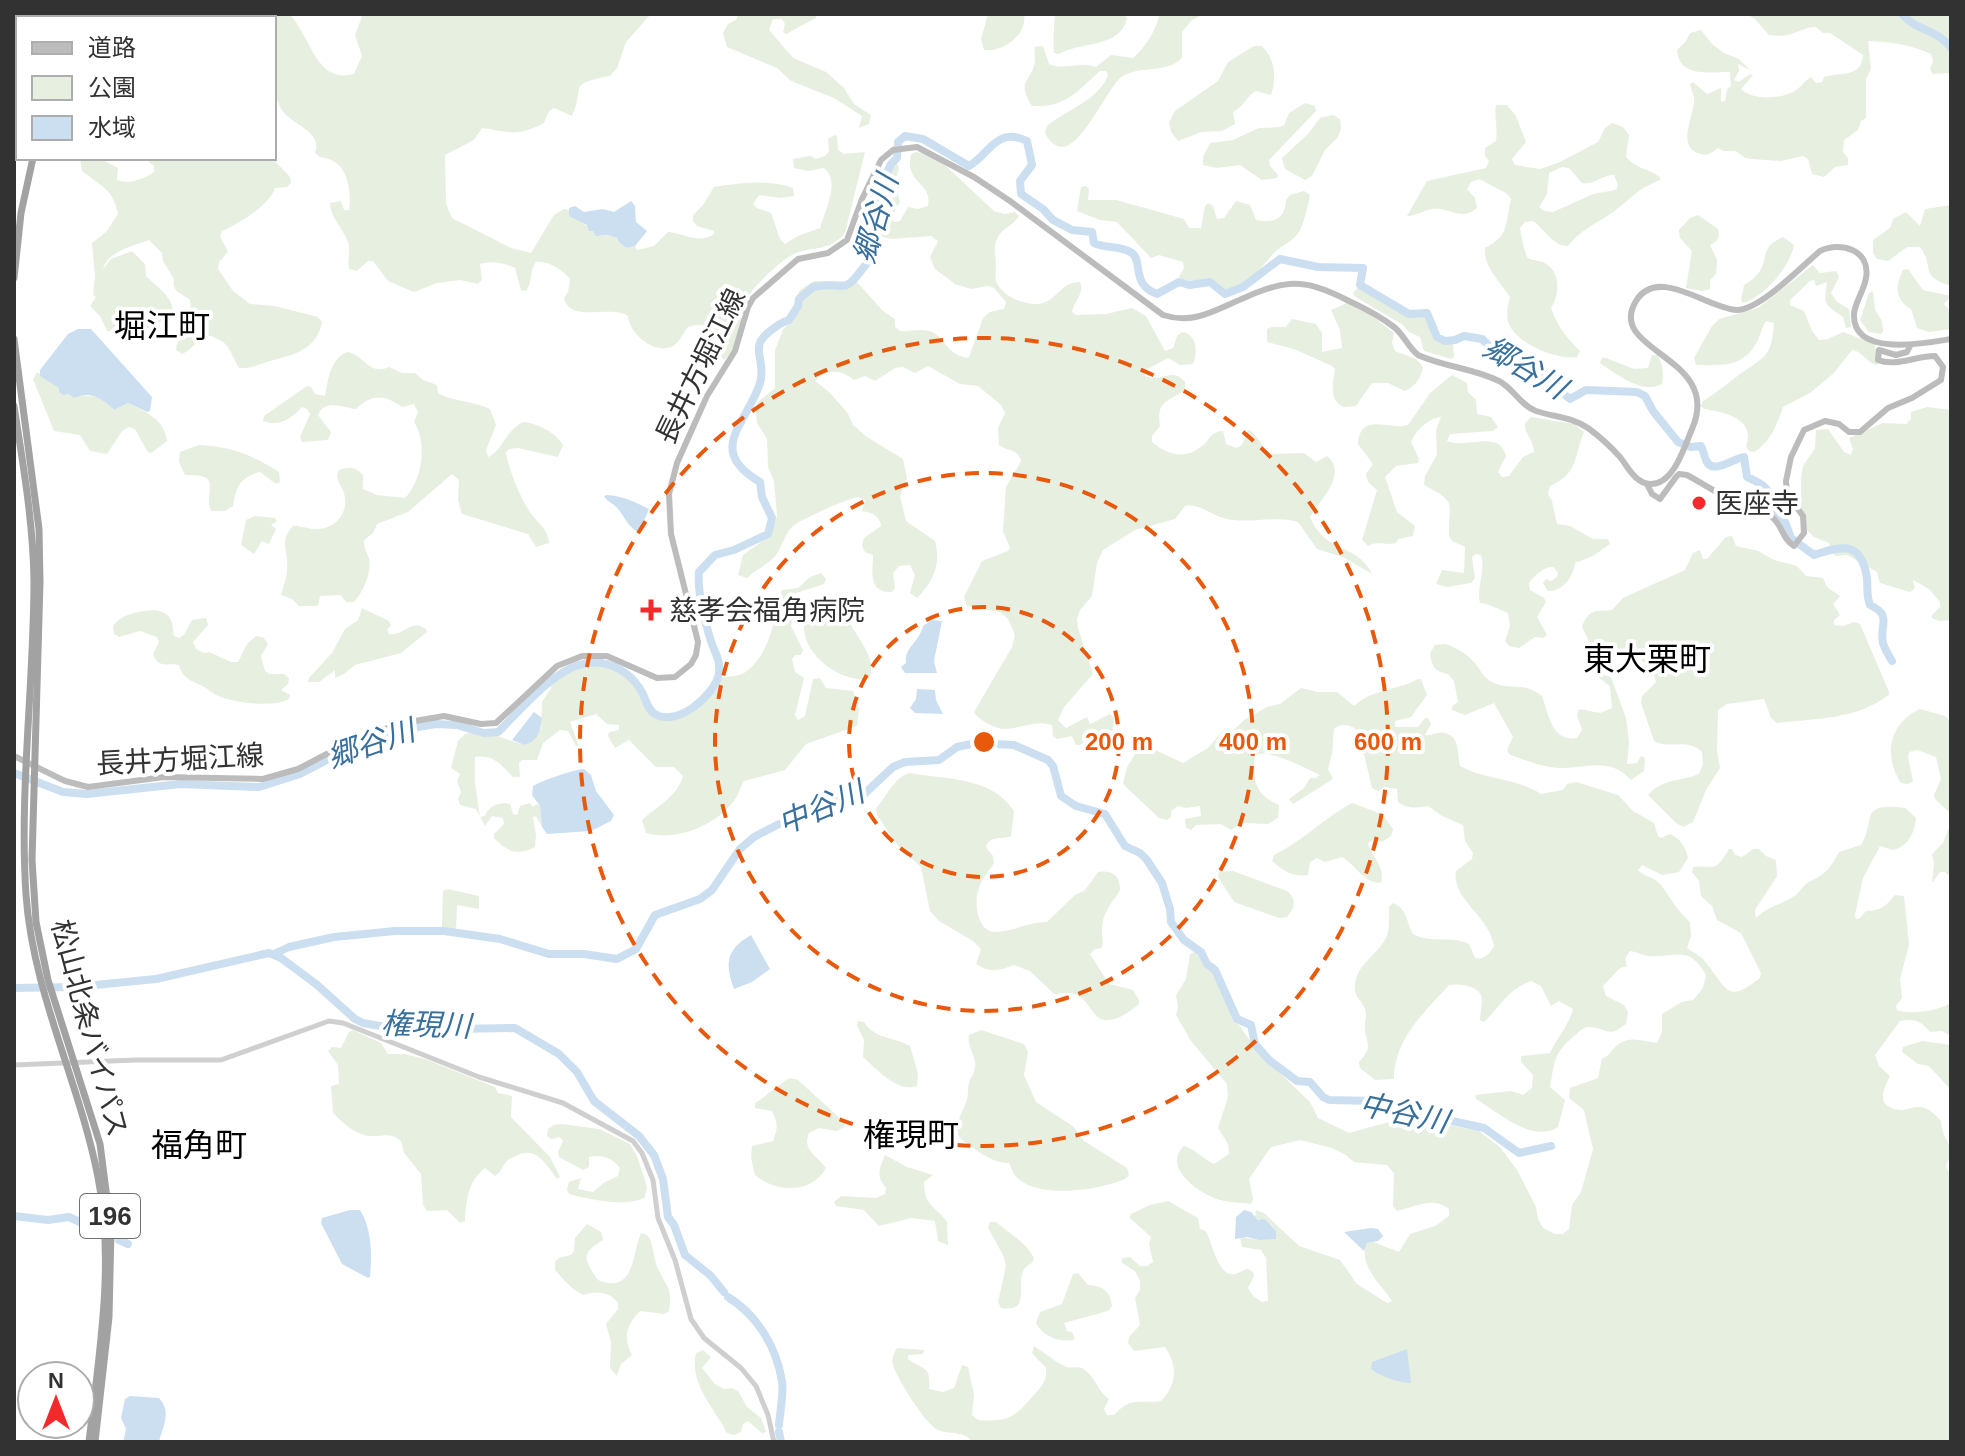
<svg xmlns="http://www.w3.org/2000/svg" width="1965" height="1456" viewBox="0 0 1965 1456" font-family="Arial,'Noto Sans JP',sans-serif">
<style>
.green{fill:#e7efe0;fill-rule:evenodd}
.water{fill:#cbdff0}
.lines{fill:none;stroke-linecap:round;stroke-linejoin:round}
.river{stroke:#cbdff0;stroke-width:8}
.trunk-tunnel{stroke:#d6d6d6;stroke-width:7;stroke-dasharray:7 3.5;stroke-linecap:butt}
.tertiary{stroke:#cfcfcf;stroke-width:5}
.secondary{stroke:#bcbcbc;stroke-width:6}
.trunk{stroke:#a2a2a2;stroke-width:7}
.ring{fill:none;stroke:#e8590c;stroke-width:4;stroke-dasharray:14 10}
.poi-dot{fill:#f32a2c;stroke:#fff;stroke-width:3}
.labels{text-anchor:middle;stroke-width:8;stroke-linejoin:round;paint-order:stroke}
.shield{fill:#fff;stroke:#707070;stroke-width:2}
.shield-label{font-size:26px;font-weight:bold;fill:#323232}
.street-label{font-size:28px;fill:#323232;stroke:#fff}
.poi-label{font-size:28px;fill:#323232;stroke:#fff;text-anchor:start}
.water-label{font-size:30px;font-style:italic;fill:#386f9d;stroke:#fff}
.quarter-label{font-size:32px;fill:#000;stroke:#fff}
.centre{fill:#e8590c;stroke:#fff;stroke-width:4}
.ring-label{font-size:24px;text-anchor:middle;font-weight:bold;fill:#e8590c;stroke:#fff;stroke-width:8;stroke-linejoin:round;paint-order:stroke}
</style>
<rect width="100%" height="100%" fill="#fff"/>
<g class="green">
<path d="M268 14H289C312 37 315 84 354 74L362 56 355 35 363 14H651L626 42 617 68 610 76C564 85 587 85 572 116L554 108 549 111 544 123C516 137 511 132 482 128L474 140 445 155 446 204 452 218 511 248 531 253 554 215 564 209 569 210 577 219 602 236C614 233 620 240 627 248L635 246 637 250 654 246 668 232C685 233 698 245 714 234V231L697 226 693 221V215L703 205 714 187C739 183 768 179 793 188L794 196 781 198 759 195 753 204 757 208 771 213 780 239 785 244 798 236 820 228C825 210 841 182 824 168L808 171 794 168 793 159 810 156 816 159 825 156 829 151 828 139 835 135 837 136 838 150 844 154 865 152 845 233C828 253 814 245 794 254 780 261 766 276 755 287 736 307 746 343 724 360L721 356C730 335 707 319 688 327 682 334 680 343 671 347 653 354 629 333 628 316 611 304 570 324 564 298L568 292 570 279C563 270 547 260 536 262 529 270 533 282 526 291L521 290 515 268C506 263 490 260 480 264L482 280 478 284 460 280 437 283 414 292 388 281 373 261H368L357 271 349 269C347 260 351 250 348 242 343 228 331 219 330 203L341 201 344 210H349C352 195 348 168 333 161 325 156 322 160 315 153 324 127 282 125 278 101L274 99V18H265Z"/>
<path d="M738 14H817L816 18 786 34 783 32 785 24 782 19H773L769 30 793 58 826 72 844 88 854 104 871 115 869 124 859 128 862 116 834 98 791 81 777 68 727 47 723 33 728 24 736 20Z"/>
<path d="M988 14H1024C1028 34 1003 53 984 50L981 39Z"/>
<path d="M1055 14H1124L1127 18C1122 48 1078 42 1059 54L1054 53C1053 48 1054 21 1055 14Z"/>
<path d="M1159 14H1204L1192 20 1182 32V58C1166 74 1142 65 1123 76 1105 86 1071 182 1045 133L1047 126C1066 110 1099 100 1108 75L1106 71H1100C1077 91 1066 108 1032 106 1015 79 1033 82 1035 60 1035 56 1034 51 1035 47L1043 46 1049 64C1064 71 1080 61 1096 67L1111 55 1133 58C1144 49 1158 28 1159 14Z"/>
<path d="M1746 14H1951V73L1933 74 1930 69 1933 61 1931 54C1908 44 1892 42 1868 41L1871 69 1866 79V118L1861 121 1858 130 1844 140 1843 152 1848 158V165L1835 167 1824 177 1812 174 1808 159 1803 156 1781 161 1752 159 1745 158 1736 151H1723L1718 148C1713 152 1708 156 1701 154 1676 149 1693 116 1694 103 1695 96 1691 90 1690 84L1693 82 1707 94 1721 88V102L1725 101 1727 89 1731 86 1730 72C1710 72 1679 78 1677 50L1686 41 1690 33 1701 30 1712 44 1724 53 1739 59 1750 70 1738 64 1739 71 1734 80 1739 82 1750 74 1753 75 1741 89C1752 100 1777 99 1791 93 1799 90 1804 81 1811 77L1816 83 1822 82 1824 77C1840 72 1862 78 1863 55L1830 33H1823L1816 27C1799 27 1794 39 1769 35L1755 19Z"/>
<path d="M1254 46H1262C1275 59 1277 78 1271 95L1256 91C1246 96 1244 107 1233 112L1235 124 1222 131 1201 132 1178 141 1171 132 1169 122 1175 111 1218 81 1228 62Z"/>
<path d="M1305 103 1315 106 1316 111 1269 160 1270 166 1278 175 1277 178 1262 180 1240 165 1217 168 1203 165V157L1210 143 1233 140 1259 128 1280 127 1284 125 1289 113Z"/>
<path d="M1496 105H1507L1516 116 1526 142 1512 159 1515 165 1540 169 1560 162 1598 142 1605 128 1612 123 1623 127 1629 135 1626 157C1638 170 1648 168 1660 177V180C1635 190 1634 197 1613 212 1598 223 1580 230 1568 246 1552 246 1545 229 1533 221L1525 222 1520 228C1521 233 1525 256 1528 258 1532 261 1540 260 1545 263 1562 273 1559 295 1551 308 1557 326 1567 338 1580 351L1577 357C1556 360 1516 344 1508 322 1506 313 1508 305 1510 297 1500 282 1483 266 1485 248 1510 235 1505 224 1511 199L1506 193 1479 179 1471 182 1467 189 1475 198 1477 208C1461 222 1450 207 1433 209 1423 210 1416 216 1407 216L1427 181 1486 168 1489 161 1485 156V148L1496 141C1498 128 1494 118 1496 105ZM1562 167 1569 168 1582 183C1594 185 1602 175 1614 175L1618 185 1616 190 1593 194 1553 212 1544 211 1539 207 1547 194 1549 173Z"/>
<path d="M1333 115 1340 119 1341 128 1338 137 1325 150 1312 176 1305 180 1285 169 1282 158 1308 134 1320 118Z"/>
<path d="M916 152 926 154 946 166 994 211 1005 214 1015 212 1019 216C1014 225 1003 228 998 237 993 245 995 254 996 262 996 268 995 275 996 281 1001 296 1028 308 1043 303 1058 298 1062 282 1080 282 1085 293 1074 301 1072 312L1076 315 1106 314 1132 308 1146 316 1165 351 1173 348 1177 336 1182 332C1197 334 1198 352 1193 364L1180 365 1168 358 1144 371 1145 376C1161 383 1172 366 1185 382V390C1168 402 1156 400 1160 426L1152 436V442C1167 455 1185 460 1202 446 1211 439 1210 432 1223 431L1226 444 1236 448 1242 445 1248 430 1251 431C1256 435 1265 448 1267 454L1304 453 1316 462 1327 456C1349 474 1319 501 1310 517 1324 553 1359 544 1372 574L1343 557 1317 549 1298 522C1275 515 1251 524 1227 519 1212 516 1200 503 1185 506L1175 519 1135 530 1103 550 1097 563 1092 596 1080 610 1077 619 1078 628 1093 674 1064 707 1058 720 1066 728 1087 717 1090 724 1110 714 1114 718 1112 735 1090 738 1080 745H1076L1072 736 1057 739 1053 736 1052 725C1036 720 1023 727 1007 729 997 730 978 720 974 712L1012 647 1015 635 1008 619 1000 612 967 606 964 597 982 561 1008 551 1010 548 1003 531 1006 487 1021 461C1018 448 1008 452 999 445L998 428 1005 413 1001 405 978 386 960 384 928 366 915 373 903 367 895 368 875 381 865 376 854 380C840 369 828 369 815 381L828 391 847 412 853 425 867 437 903 459 907 478 900 496 906 521 935 541C941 564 934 581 917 598L910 593 915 575 910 565 899 566 893 573 895 588 892 592C867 592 873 572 873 555L865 552 862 546 864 538 881 526C880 516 873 513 862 511L865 500 858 497C849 498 796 521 791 528 784 536 782 547 776 555 768 565 756 569 747 578L738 575 743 555 771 535 777 516 774 481 768 467 767 439 757 423 756 414 757 403 775 388V350L783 330 788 324 799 291 814 281 857 282 883 311 895 319V327L900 331C911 332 924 327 934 333 947 341 945 352 966 358L969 357 983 318 990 312 1004 309 1006 302 994 288 988 286 971 289 955 284 935 269 930 257 938 241 931 236 892 239 878 236 876 231 882 217 881 213 868 211 864 220 869 228 861 255 857 256 852 253 861 216 887 163H896L899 167 895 183 900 202 891 217 894 222 900 221 908 207 918 209 928 206C933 182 904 184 911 154Z"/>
<path d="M80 158H99L118 168 117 180C130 185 143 179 154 172V166L144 158H272L290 177 291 183 287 187 275 188C270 205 238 224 222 231L220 236 228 252 219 262 218 269 233 291 250 304 275 306 318 317 322 322C317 350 293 355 270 361 259 364 251 369 239 368 228 349 231 342 207 335 197 340 193 349 182 354L176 350C178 331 194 323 190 300 181 293 171 292 174 279L163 261 162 253 149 240C133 246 108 251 103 269L111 259 132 251 145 264 146 276C156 286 172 296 173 311 151 333 137 332 107 331L100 316 90 306 96 297 93 295 95 276 92 243 106 232 118 214C113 188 100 186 82 171Z"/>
<path d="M1086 186 1089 189 1088 200H1116L1184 219 1189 228H1201L1205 206 1208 203 1213 206 1217 219 1224 218 1236 201 1250 205 1256 220C1274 223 1285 220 1286 200L1290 195 1304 191 1310 195C1308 206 1304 223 1299 232 1292 242 1282 245 1274 253 1257 271 1251 285 1224 290L1209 279 1184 281 1179 277 1184 268 1183 262 1159 255 1151 258 1117 222 1100 220 1077 211 1081 187Z"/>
<path d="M1951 205V286C1917 275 1936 268 1920 247H1907L1888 261 1877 259 1873 253V240L1890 228 1893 219 1906 212 1920 226 1925 209Z"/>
<path d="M1698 215 1718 229C1720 238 1718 241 1710 245L1717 260 1716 274 1710 280V289L1702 291 1686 288 1692 251 1680 238 1679 230 1690 218Z"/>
<path d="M1783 237 1794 245C1790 267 1764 297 1743 303L1741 300 1744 285C1748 282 1753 280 1756 276 1770 262 1758 247 1783 237Z"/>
<path d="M1813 265 1820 273 1836 271 1839 277 1831 293 1837 302 1849 309 1851 327 1846 328 1843 317C1823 303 1824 305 1827 282L1816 286 1814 280 1810 281 1790 300V305L1804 311 1812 331 1819 340 1828 339 1843 332 1875 344 1878 365C1867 364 1863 351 1852 350L1834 373 1810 393 1783 407C1777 424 1771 442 1754 452L1749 451 1746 446C1756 419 1725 412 1704 409L1701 406 1703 401C1716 393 1728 383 1740 374 1765 357 1772 356 1774 323L1766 321C1761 329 1760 338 1755 345 1742 368 1719 365 1696 365L1694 358 1712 326 1719 319 1758 308Z"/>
<path d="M1908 269 1923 290 1951 296 1944 304 1951 312V329L1929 332 1917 328 1911 309C1895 300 1895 286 1903 270Z"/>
<path d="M1358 287C1385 294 1397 316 1426 314L1436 337 1453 343 1454 357 1452 359 1424 351 1420 337 1409 332 1403 325 1354 296 1353 293Z"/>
<path d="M1873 291 1875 310 1882 321 1883 331 1881 334 1869 332 1860 320 1869 293Z"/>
<path d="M1347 303 1372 316 1394 333 1392 343 1395 351C1405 355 1416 356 1423 367 1421 378 1416 386 1405 391L1388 383H1372L1356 406 1344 407C1328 400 1333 384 1335 369L1332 366 1294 349 1267 342V329L1272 327H1286L1292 319 1316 324 1322 333V352L1342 348 1340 330 1331 310Z"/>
<path d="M347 352C365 355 368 376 389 367L402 373H415L423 380 437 385 438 393C451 401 473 401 490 409L496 425 486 450 488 457C502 452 505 431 523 422 537 423 555 432 563 445L558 457 518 448 509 449 506 453C510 473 520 498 532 515 540 525 548 530 549 543L536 547 528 534 462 514 458 500 459 480 452 474 408 512 377 524 373 533 364 540C363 548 367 551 369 559 372 573 363 592 354 602H346L341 595 320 596 318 606H299L292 599 281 595C283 587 287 578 287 569 289 552 278 541 293 526 301 526 305 528 312 529 333 531 350 515 344 493 341 483 334 481 339 470 350 466 355 467 363 475V489L377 495 405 498C422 480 428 444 414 422L418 412 414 404 402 407C385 394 371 394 356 409 343 408 325 398 318 415L331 432 328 440 302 442 300 437 310 414 307 409 302 407C291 419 279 427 263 421L264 416 307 386 311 387 315 394 325 396C328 380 330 359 347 352Z"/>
<path d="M1652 355H1657C1663 362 1664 375 1662 384 1643 395 1616 374 1600 363L1602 358H1606L1634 369 1648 368Z"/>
<path d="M37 372 69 394 99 397 114 410 128 403C146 413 164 418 167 441L151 453 147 451 135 429 129 427 122 431 107 454 90 451 80 435 54 431 33 379Z"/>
<path d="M1452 375 1467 383 1468 392 1476 400 1477 414 1491 417 1498 427 1493 431 1450 434 1447 441C1466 450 1499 428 1506 456L1498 472 1502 477 1509 476 1523 457 1534 452C1534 440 1524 434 1525 423L1531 417 1574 424 1584 432C1574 456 1579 473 1550 486L1548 494 1552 501 1557 524 1570 526 1593 539H1608L1610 544 1593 556 1575 563C1573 577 1563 592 1548 591L1543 583 1546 579 1551 581 1557 577 1558 572 1553 567C1545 566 1534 576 1529 583L1530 590 1544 598 1546 602 1537 617 1547 635 1543 638 1535 637 1519 648 1509 646 1505 641 1510 626 1508 613C1498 609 1490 604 1480 603 1476 587 1486 571 1481 555L1476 554 1472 557 1475 578 1471 583 1447 587 1436 584 1442 570 1464 573 1465 547 1452 541 1449 536C1448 500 1459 504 1424 485L1425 476 1437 455 1436 430 1441 417C1428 418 1416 431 1411 442L1419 459 1418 463 1396 466 1385 477 1397 512 1415 526 1413 536 1398 539 1396 543C1385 546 1377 540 1368 546L1362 540 1377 490 1368 482 1366 474 1373 464 1358 444C1360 411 1390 431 1408 425L1430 393Z"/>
<path d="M1927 407 1951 410V620L1939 621 1932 618V615L1940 607V602L1929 589 1913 580 1915 588 1910 592 1880 583 1877 572 1847 555 1836 556 1832 553 1829 543 1814 537 1807 530 1801 516V477L1803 466 1815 448 1816 430 1828 429 1844 452 1851 455 1853 449 1849 438 1883 423 1906 424 1911 419V412Z"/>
<path d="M199 445C229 446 253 455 279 472L280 482 276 484 260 472C240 477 236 487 233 506L225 511H211C203 490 225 474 185 475L179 462 180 452Z"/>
<path d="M255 516 275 518 277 521 271 525 276 529 269 544 262 541 254 554 241 545 246 520Z"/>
<path d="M1732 536 1736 546 1758 551 1774 560 1797 566 1806 576 1823 578 1827 587 1840 596 1833 604 1840 615 1834 620V625L1843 626 1854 622 1860 624 1889 692V695C1855 720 1818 718 1777 723L1771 718 1764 699 1727 704 1718 710 1717 750 1720 768 1706 790 1693 822 1683 827 1676 823 1648 795C1663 778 1680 782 1699 774L1703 764 1702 752C1687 737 1670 750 1654 741L1641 703 1642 696 1656 682C1653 667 1635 650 1618 650 1611 650 1604 654 1599 657L1595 654 1582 627C1589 607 1597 612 1612 610L1623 598 1685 570 1693 553 1700 550 1703 559H1707L1726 537Z"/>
<path d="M821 573 826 579 824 584 790 595 785 600 793 616 791 626 803 650 801 655H795L792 659 795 672 804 678 795 715 798 720 805 716 813 679 820 678 826 688 853 691 859 710 857 726 806 744 785 770 744 781C740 787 739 793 736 798 718 825 676 842 646 833L642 820C656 807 678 796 683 776L674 767H656L629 740 615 748 608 736 609 732 619 730V725L607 724 596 714 570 722 579 746H576L568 731 560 730 543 743 537 760H522L519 763 520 777H513C501 765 494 754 475 757V783L480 817 485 816C488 806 500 801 510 804L513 814 517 815 520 806 530 803 533 807 537 804 540 806 542 827 536 816 533 817 536 835 535 847C519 856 507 852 494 838V834L504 824 503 818 492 816 485 826 476 809 460 805 458 799 461 792 457 781 460 774 451 768 458 741 465 734 471 732 497 736 524 745 541 728 542 702 551 688 549 682C571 660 617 651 638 680 645 690 646 712 660 715 686 721 700 696 715 681 722 675 735 678 744 673 770 657 775 616 782 590L798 588 810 577Z"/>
<path d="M840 593 846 596C847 602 846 609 847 615 853 636 879 656 869 679 839 683 797 651 805 619L822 615Z"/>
<path d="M362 608 389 621 391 625 387 630 389 634C405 636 410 618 426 629L427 632 401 653 355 665 344 674 335 678V670L319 682H308L309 678 332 653 345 629 358 620Z"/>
<path d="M155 610C172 614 172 619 174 636L179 638 184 635 192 620 206 618 208 625 193 642 196 649 204 653 209 652 231 662H238L247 644 256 636 263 637 268 644 261 656 265 671 269 674H284L289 678 288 684 281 690 290 695 289 699C273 708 232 703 216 695 212 693 209 690 206 688 194 681 182 680 179 665 168 662 159 670 153 654L159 642 157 637 140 631 119 637 114 634 113 626C121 614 140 611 155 610Z"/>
<path d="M1446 644C1456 648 1466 653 1473 661 1480 668 1483 679 1494 683 1513 691 1522 681 1542 696 1549 714 1551 742 1577 738L1582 730 1577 715 1579 709 1600 713 1612 708 1610 686 1599 678 1600 674 1611 677 1626 718 1629 742 1627 764 1637 763 1641 756 1645 758 1644 771 1631 780C1609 756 1587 769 1559 768 1543 767 1523 760 1509 754L1507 750 1513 737 1494 703 1465 715 1452 710V706L1458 702 1454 681 1448 674C1434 671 1432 667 1430 653L1435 645Z"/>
<path d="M1418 679H1421L1427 695 1411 717 1395 721V727H1418L1425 718H1428L1431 724 1425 735C1431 736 1438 731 1444 733 1461 736 1457 754 1460 766 1485 780 1517 778 1541 794L1563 790 1567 784 1576 782 1618 795 1633 811 1654 823 1658 836 1661 838 1670 834C1681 839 1685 846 1688 858L1679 872 1662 875 1642 865 1638 870C1644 877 1654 877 1660 884 1672 899 1674 907 1690 922L1691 936 1687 948C1694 953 1702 956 1707 964 1728 991 1728 1003 1760 978L1761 973 1741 933 1717 920 1712 906 1701 896 1699 881 1692 872 1693 867C1717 866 1715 872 1729 849H1732L1735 855 1742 857 1753 849H1759L1766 856 1776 860 1777 876 1755 910V916L1757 917C1769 906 1783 904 1796 895 1800 892 1803 885 1809 882 1827 873 1829 870 1839 852L1861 845C1877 820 1857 802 1905 808L1916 818C1915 833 1907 848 1892 850L1880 846 1863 878 1855 915 1856 919H1859L1866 911C1881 911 1886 906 1895 895L1904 896 1909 945 1900 979 1902 998 1896 1006 1897 1010C1910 1015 1938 1011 1951 1003V1036L1942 1031 1930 1032C1921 1021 1915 1018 1900 1021L1875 1055 1879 1066 1890 1076C1883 1090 1875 1107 1900 1110 1906 1111 1913 1106 1919 1107 1928 1107 1936 1115 1941 1121 1942 1142 1957 1143 1946 1166L1951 1177V1442H972C964 1430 950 1435 938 1430 926 1425 896 1377 893 1365 891 1359 894 1353 897 1348L924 1350 923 1354 908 1355V1359C924 1371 931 1365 929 1389L943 1392 954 1388 962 1365 968 1367 974 1395 972 1415 978 1420C1008 1422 1014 1418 1033 1396 1042 1386 1047 1381 1046 1368L1032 1353 1034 1346C1044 1352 1056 1363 1067 1367 1074 1369 1079 1365 1085 1370 1097 1379 1097 1391 1109 1399L1104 1409 1107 1415H1114C1131 1396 1139 1404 1161 1401 1177 1385 1178 1366 1165 1347L1134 1351 1128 1343 1129 1337 1140 1325 1135 1298 1140 1290V1281L1135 1271 1122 1263V1258L1130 1257 1140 1266H1147L1153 1262 1149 1244 1151 1237 1130 1218 1131 1214 1150 1205 1168 1201 1198 1218 1200 1229 1206 1231C1212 1242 1218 1278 1235 1274 1239 1273 1243 1270 1248 1269L1253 1272 1254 1276 1248 1288 1253 1296 1262 1302 1268 1301 1266 1258 1261 1250 1242 1247 1240 1237 1259 1240 1276 1236C1275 1221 1262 1223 1255 1217L1256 1210 1264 1213 1299 1246 1340 1260 1357 1284 1387 1303 1392 1301C1381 1284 1357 1264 1367 1243L1373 1242 1399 1252 1410 1234 1435 1226 1449 1216V1209C1432 1196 1416 1207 1397 1211L1393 1206 1394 1173 1387 1165 1354 1162 1346 1155 1332 1148 1300 1140 1271 1147 1249 1179 1253 1199 1251 1204C1238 1202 1224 1203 1212 1197 1194 1189 1163 1166 1184 1146 1195 1149 1203 1159 1214 1164L1229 1154 1228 1144 1218 1128 1228 1097 1227 1084 1191 1041 1176 1015 1178 1007 1176 995 1186 979 1190 954 1195 952 1211 971 1232 1015 1258 1052 1310 1102 1318 1118 1349 1133 1407 1117 1479 1131 1500 1147 1517 1170 1536 1207 1538 1219 1543 1228 1555 1234H1563L1569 1229 1572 1205 1581 1192 1593 1149 1584 1110 1569 1098 1570 1088 1598 1078 1602 1059C1610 1055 1611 1051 1617 1045 1630 1035 1643 1041 1657 1043L1662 1032V1014L1682 1002 1693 1000 1703 988 1706 975C1688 944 1677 958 1649 956 1643 955 1636 952 1630 951L1625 958 1627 966 1620 968 1603 986 1606 996 1624 1005 1628 1012 1626 1024C1607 1039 1608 1028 1590 1027 1583 1026 1579 1032 1574 1036 1553 1054 1555 1061 1550 1087L1565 1100 1558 1127C1534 1144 1497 1112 1476 1099L1475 1095 1511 1091 1523 1095 1532 1088 1533 1075 1521 1062V1056L1550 1053C1557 1038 1569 1025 1573 1009L1559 1001 1551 1006 1541 986 1531 981C1508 989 1501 1006 1484 1022L1480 1020C1480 1014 1482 1006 1482 1000 1482 986 1460 983 1449 985 1424 1013 1394 1039 1394 1079L1375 1080 1360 1068 1359 1062C1373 1046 1367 1046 1365 1029 1364 1020 1369 1014 1363 1005 1360 999 1355 997 1355 989 1354 965 1376 957 1386 938 1390 929 1389 917 1389 907L1393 903C1408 909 1406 922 1413 934 1430 944 1450 935 1469 944L1475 958C1484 960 1490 954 1494 946 1489 915 1451 899 1456 871L1472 859 1473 853 1465 841 1463 825 1442 816 1428 806C1416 808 1408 809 1398 802L1397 789 1385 787 1378 791 1372 788 1359 733C1353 725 1342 722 1334 729L1332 754 1328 769 1333 779 1293 804 1289 799 1304 788 1310 778H1316L1320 775C1305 768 1271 749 1255 755 1252 780 1255 795 1279 805L1278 818 1268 824 1243 823 1231 830 1221 824 1196 825 1191 830 1186 828 1185 819 1201 816 1200 806 1186 808 1178 806 1171 811V817L1167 820 1159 818 1123 784 1127 767 1139 748 1153 749 1183 763 1208 748 1224 729 1234 730 1244 720 1267 707 1280 704 1301 688 1317 692H1337L1354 706C1370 690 1398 690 1418 679Z"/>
<path d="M1920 709 1945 716 1951 722V818L1948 811 1935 799 1934 795 1941 779 1936 757 1917 750 1909 752 1908 757 1913 781 1908 784 1901 783C1883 756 1889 723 1920 709Z"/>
<path d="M910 773C946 780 991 776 1014 811L1011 836C1001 840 990 835 986 847L993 856 994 863C990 870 983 877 980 885 973 899 976 933 996 932 1014 931 1029 922 1047 922L1075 895 1085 890 1098 872C1112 870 1120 875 1120 890 1113 902 1103 911 1102 927 1101 934 1104 940 1102 948L1095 949 1090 954 1109 984 1133 990 1139 1000V1004C1127 1014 1105 1030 1093 1012 1087 1004 1084 997 1074 994 1068 992 1060 994 1054 994L1030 971 1014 965C999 971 990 973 976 964L981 949 973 941 939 921 930 911 921 867 899 847 877 815 876 808C888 796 893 777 910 773Z"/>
<path d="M1352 803 1382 814 1393 829 1391 836 1382 842 1373 840 1368 843C1372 857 1386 868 1381 883 1363 883 1356 865 1342 857L1325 862 1317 858 1310 862 1308 875C1292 877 1284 871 1272 861L1274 855C1303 841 1324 818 1352 803Z"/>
<path d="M1951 823V877L1945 872H1940L1932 883 1934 864 1932 854 1943 843Z"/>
<path d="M1233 871 1287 891C1297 900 1295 907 1287 917L1279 918 1234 902 1218 877 1219 872Z"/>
<path d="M448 889 479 896V909L457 905 456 930 442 927 443 891Z"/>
<path d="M858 1021 864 1022C876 1040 892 1036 910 1046L918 1074 917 1086C897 1093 877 1069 863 1057L864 1040 857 1025Z"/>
<path d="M353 1030 381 1043 388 1054H404L425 1059 495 1087 498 1093 512 1096 511 1117 550 1157 560 1177 557 1179C547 1166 537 1146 518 1155 517 1156 508 1159 507 1161 501 1167 502 1171 495 1176L485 1168C468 1181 466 1201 465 1221L460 1223 447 1210 427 1211 423 1205 421 1174 404 1153 401 1141C388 1130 378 1139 364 1135 351 1131 342 1122 333 1113L331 1086 339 1084 338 1065 328 1051 332 1047 341 1048 349 1032Z"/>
<path d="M981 1030 1024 1044 1028 1052 1024 1075 1036 1102 1074 1127 1084 1141 1127 1168 1129 1175 1125 1179C1100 1190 1033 1201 1014 1174 1012 1171 1011 1166 1009 1163 993 1164 973 1148 960 1138 952 1125 962 1115 966 1102 969 1096 967 1090 969 1083 971 1074 972 1080 974 1071 979 1056 966 1049 969 1035Z"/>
<path d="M1922 1041 1951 1045V1090L1929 1066 1918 1064 1902 1052 1903 1047Z"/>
<path d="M791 1078 798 1080 844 1122 845 1126 837 1131 819 1128 809 1133C802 1151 817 1155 826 1168 811 1195 775 1192 755 1175L751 1158 752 1146 773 1141C778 1129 778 1123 772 1111L755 1108V1103C766 1097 783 1080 791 1078Z"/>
<path d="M562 1124 599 1129 630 1144 637 1156 647 1187 645 1197C629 1208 587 1199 569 1194L567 1190 569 1182 581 1178 578 1189 593 1192 605 1182 618 1176 620 1168C613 1158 601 1154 589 1157V1167L583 1170 559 1157 558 1152 563 1141 560 1137 551 1139 547 1136 548 1129 554 1125Z"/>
<path d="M885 1155 907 1167 933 1175 924 1182C924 1207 936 1206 947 1222L948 1245 938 1241 935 1221 911 1218 879 1226 864 1210 836 1206 834 1202 841 1196 876 1198 885 1194 886 1188C876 1176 879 1169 885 1155Z"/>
<path d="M990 1222H996C1009 1233 1026 1242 1034 1258L1032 1263C1007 1273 1038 1314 1001 1308L998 1302 1006 1266 1003 1255 988 1228Z"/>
<path d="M587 1224 601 1232 603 1240C580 1253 584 1260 598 1280 635 1295 632 1254 641 1233L647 1235 650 1239C654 1250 654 1263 660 1273 669 1290 672 1289 669 1311L664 1314 640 1311C626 1325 623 1338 632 1355L621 1364 617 1376 610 1368 611 1342 606 1324 618 1309V1303C611 1292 595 1290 584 1295 573 1291 564 1280 555 1270V1262L559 1258 571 1255 574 1251 575 1238Z"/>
<path d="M1078 1273 1088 1285C1102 1286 1110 1290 1112 1306L1108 1311 1064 1323 1067 1331 1072 1332 1075 1339C1062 1344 1042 1336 1036 1323L1040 1312 1062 1304 1073 1274Z"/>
<path d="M703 1350 711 1357 702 1368 715 1384 724 1389 732 1388 738 1391 747 1407 761 1418 766 1432 762 1433 748 1421 743 1424 741 1432 734 1435 727 1433C714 1407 689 1384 696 1353Z"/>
</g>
<g class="water">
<path d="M631 201 635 206 636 222 647 231 635 246 627 248 620 243 617 238 608 235 596 236 593 231H589L587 225 569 216V208L575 206 584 212 603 209 614 212Z"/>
<path d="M78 329H91L152 397 150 411 147 412 128 403 114 410C103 399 90 390 74 398L69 394 63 395 59 392V388L40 376V370L68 334Z"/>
<path d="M607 495C623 496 635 502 649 509L639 533C624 524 625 514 614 505 610 502 606 500 604 496Z"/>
<path d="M932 620 942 621 934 661 937 673H905L901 667 906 663C904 647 919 643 923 626Z"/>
<path d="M917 689 935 690 936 700 943 714 915 713 910 708 916 699Z"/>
<path d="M534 712 542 718C540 732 538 741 524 745L512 740Z"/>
<path d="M584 769 591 775 596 791 614 815 611 821 591 831 547 834 542 827 540 806 532 795 533 786C544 780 572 770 584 769Z"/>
<path d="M751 935 770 969 752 982 734 989C724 962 727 949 751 935Z"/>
<path d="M350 1210H360C372 1229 372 1255 370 1277L368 1278 342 1264 321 1223 322 1218Z"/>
<path d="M1244 1210 1251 1212 1258 1220 1265 1219 1276 1231V1239L1259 1240 1247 1237 1235 1239 1236 1217Z"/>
<path d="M1371 1228 1378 1229 1383 1236 1378 1241 1367 1243 1364 1251 1344 1232Z"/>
<path d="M1407 1349 1411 1383C1400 1383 1379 1376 1371 1369L1372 1362Z"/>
<path d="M130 1396 159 1398C172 1412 163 1426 159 1442H123L126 1429 121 1418 125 1399Z"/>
</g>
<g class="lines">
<g class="river">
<path d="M1902 14C1916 31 1937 29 1951 48"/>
<path d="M14 773 63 792 87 794 180 784 259 787 300 774 361 742 388 732 436 724 457 725 484 733 498 732C521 710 556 666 588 663 611 660 633 674 643 694 646 701 648 710 655 714 677 728 716 694 719 673 721 659 713 650 710 638 704 618 697 592 699 572L715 555 734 550 768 534 772 518 762 497 760 482C705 450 747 424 760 383 767 360 748 348 769 332 777 326 779 323 789 320L798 306 799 299 813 287C850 280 840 299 867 263L865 250 881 201V186L891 164 897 158 898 142 905 136 923 139 969 166C989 155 996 126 1027 141L1032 165 1020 181 1021 194 1043 209 1053 220 1072 230 1092 232 1094 243C1106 249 1120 245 1132 253 1143 261 1131 285 1157 294L1179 282 1189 285 1210 282 1225 294 1243 287 1280 259 1318 267 1363 268 1360 285 1409 314 1427 313 1437 337 1445 341 1455 340 1464 336 1482 339 1505 361 1516 364 1527 374 1534 378H1554L1565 395 1570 399 1586 390 1637 392 1645 396 1653 411 1678 442 1691 447 1701 446C1704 451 1704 456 1706 460 1712 476 1734 458 1744 457L1747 477C1763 484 1772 489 1772 507L1785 522 1791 538 1814 555C1843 545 1861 541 1867 578 1868 587 1866 595 1870 605 1893 616 1879 624 1883 643 1885 650 1889 656 1892 661"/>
<path d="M274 954 289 947 334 937 395 931H444L500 939 549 954H584L617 959 636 949 655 915 700 899 712 890 740 849 754 837 779 824 810 815 829 801 842 796 861 797 893 767 905 762 939 760 957 747 976 743 1014 745 1048 760 1053 766 1061 796 1076 806 1105 814 1125 846 1140 853 1147 860 1162 883 1170 909 1171 922 1184 940 1201 952 1207 964 1215 970 1237 1019 1251 1025 1255 1044 1269 1060 1297 1081 1310 1082 1323 1097 1329 1100 1375 1101 1395 1110 1410 1112 1423 1120 1443 1119 1484 1128 1519 1153 1551 1146"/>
<path d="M14 988 75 987 156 979 269 953 281 958 316 984 355 1019 363 1023 403 1030 515 1028 559 1054 577 1072 594 1101 639 1136 654 1155 663 1179 668 1217 674 1225 685 1255 710 1275 724 1292"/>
<path d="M14 1216 48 1220 69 1217 95 1229"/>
<path d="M119 1240 128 1244"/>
<path d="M728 1297C757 1315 776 1346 782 1381 784 1394 780 1411 779 1425"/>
<path d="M779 1432 781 1442"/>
</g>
<g class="trunk-tunnel">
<path d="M43 18 44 14"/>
<path d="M65 18 66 14"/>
</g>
<path class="tertiary" d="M14 1065 135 1060H221L329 1021 343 1023 479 1077 563 1103 633 1141 642 1153 653 1180 658 1218 675 1260 691 1319 704 1338 741 1368 756 1386 768 1415 774 1442"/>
<g class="secondary">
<path d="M1647 484 1652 494 1660 499 1676 477 1679 474 1687 475C1704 484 1720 496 1738 502 1750 507 1761 508 1772 517 1783 526 1782 539 1794 546L1804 533 1803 516 1787 494 1786 481 1791 457 1804 430 1825 421 1839 424 1849 432H1860L1888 408 1912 398 1941 380 1943 367 1935 356C1916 356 1895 367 1878 360L1879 350 1896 355 1907 352 1910 346"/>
<path d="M14 756 65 781 88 787 164 777 263 779 298 769 361 736 409 722 444 716 481 724 496 723 557 666 582 656H607L657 678 675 677 691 664 696 655 698 642 671 534 669 494 677 463 707 396 735 351 748 307 753 298 798 259 828 253 847 240 862 199 881 160 893 150 917 147 974 177 1010 201 1163 315C1188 323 1206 315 1228 305 1281 281 1298 274 1351 302 1366 309 1381 317 1394 327 1404 335 1408 347 1418 355 1444 367 1473 368 1499 381 1513 388 1521 406 1536 411 1554 417 1572 417 1588 428 1599 436 1611 447 1620 457 1628 467 1635 483 1650 484 1674 485 1684 447 1692 429 1724 356 1605 352 1636 301 1658 265 1708 309 1737 310 1760 310 1802 266 1820 251 1841 241 1871 250 1866 278 1864 291 1855 302 1854 314 1852 358 1927 343 1951 339"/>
</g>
<g class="trunk">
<path d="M14 155 18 133"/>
<path d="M14 278 21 213 33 158"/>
<path d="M14 339 39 529 40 582 32 860 36 922 48 980 100 1144 111 1230 109 1317 95 1442"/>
<path d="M14 406C23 464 33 521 34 580 34 685 19 791 26 895 33 993 79 1081 98 1177 115 1263 99 1355 89 1442"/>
</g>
</g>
<g class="ring">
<circle cx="984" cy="742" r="135"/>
<circle cx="984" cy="742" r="269"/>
<circle cx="984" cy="742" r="404"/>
</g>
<g class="poi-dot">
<circle cx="1699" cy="503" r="8"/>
<path d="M647 598h8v8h8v8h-8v8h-8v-8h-8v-8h8z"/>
</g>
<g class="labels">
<rect class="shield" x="80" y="1194" width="60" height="44" rx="6"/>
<g class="shield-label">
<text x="110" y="1225">196</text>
</g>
<g class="street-label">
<text transform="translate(700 366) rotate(-64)" y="10">長井方堀江線</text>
<text transform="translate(180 759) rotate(-3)" y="10">長井方堀江線</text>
<text transform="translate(90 1028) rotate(75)" y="10">松山北条バイパス</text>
</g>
<g class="poi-label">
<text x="1715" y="513">医座寺</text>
<text x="669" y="620">慈孝会福角病院</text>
</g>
<g class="water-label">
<text transform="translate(876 219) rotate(-74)" y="10">郷谷川</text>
<text transform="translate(1525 368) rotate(31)" y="10">郷谷川</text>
<text transform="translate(371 744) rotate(-19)" y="10">郷谷川</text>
<text transform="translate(821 808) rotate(-23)" y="10">中谷川</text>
<text transform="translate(426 1025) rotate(2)" y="10">権現川</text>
<text transform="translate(1404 1113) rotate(12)" y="10">中谷川</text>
</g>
<g class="quarter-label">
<text x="162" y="337">堀江町</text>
<text x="1647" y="670">東大栗町</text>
<text x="911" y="1146">権現町</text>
<text x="199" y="1156">福角町</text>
</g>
</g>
<circle cx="984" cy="742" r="12" class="centre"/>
<g class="ring-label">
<text x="1119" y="750">200 m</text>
<text x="1253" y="750">400 m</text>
<text x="1388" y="750">600 m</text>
</g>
<rect width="1965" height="1456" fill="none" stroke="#323232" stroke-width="32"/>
<rect x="16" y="16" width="260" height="144" fill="#ffffff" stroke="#adadad" stroke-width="2"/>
<rect x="32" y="42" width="40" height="12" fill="#bcbcbc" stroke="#adadad" stroke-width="2"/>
<text x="88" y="56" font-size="24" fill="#323232">道路</text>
<rect x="32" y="76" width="40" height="24" fill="#e7efe0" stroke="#adadad" stroke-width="2"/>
<text x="88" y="96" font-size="24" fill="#323232">公園</text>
<rect x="32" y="116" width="40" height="24" fill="#cbdff0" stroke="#adadad" stroke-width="2"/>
<text x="88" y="136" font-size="24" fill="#323232">水域</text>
<g transform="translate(56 1400)"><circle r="38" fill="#ffffff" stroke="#adadad" stroke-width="2"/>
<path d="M0-6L14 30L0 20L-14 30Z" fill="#f32a2c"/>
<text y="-12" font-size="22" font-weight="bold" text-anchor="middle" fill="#323232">N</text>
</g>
</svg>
